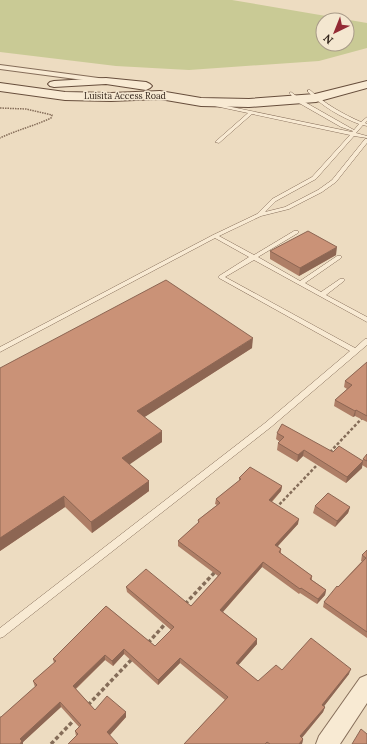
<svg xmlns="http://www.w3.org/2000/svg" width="367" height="744" viewBox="0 0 367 744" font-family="Lora,serif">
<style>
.green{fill:#c9ca95;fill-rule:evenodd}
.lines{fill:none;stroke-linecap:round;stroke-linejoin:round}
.service-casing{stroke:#856d59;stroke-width:1}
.minor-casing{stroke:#856d59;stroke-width:2}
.secondary-casing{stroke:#674e3c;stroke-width:2}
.path-far2{stroke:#856d59;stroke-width:1.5;stroke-dasharray:1.5 1;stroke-linecap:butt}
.path-far1{stroke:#856d59;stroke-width:2.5;stroke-dasharray:3 2;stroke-linecap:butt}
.path{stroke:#856d59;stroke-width:3.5;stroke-dasharray:4 2.5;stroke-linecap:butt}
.service{fill:#f8ead3;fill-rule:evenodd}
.minor{fill:#f8ead3;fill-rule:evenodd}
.secondary{fill:#f8ead3;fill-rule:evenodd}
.wall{fill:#ae7e66}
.shaded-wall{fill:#8d6653}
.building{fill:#ca9277;stroke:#8d6653}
.labels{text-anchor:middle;stroke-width:3;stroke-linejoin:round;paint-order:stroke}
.far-street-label{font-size:9px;fill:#35271d;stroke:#f4e7d0}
</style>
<rect width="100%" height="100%" fill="#eddcc1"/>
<path class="green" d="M0 0H232L367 23V48L319 61 189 70 116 66 0 52ZM323 20H347V44H323Z"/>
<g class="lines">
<g class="service-casing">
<path id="service" d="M308 90H310C325 104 343 114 361 122L367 117V121L365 123 367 124V126L363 125 356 133 367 136V138L354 136 316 179 276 201 265 212 285 207 318 190 332 180 365 139H367V143L336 182 322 192 289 209 261 216 219 236 254 255 294 231H298V233L258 257 300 281 337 256H341V258L305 283 321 292 340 279H344L345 280 344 281 326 295 367 317V322L254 260 225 277 355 348 365 339H367V345L271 427 3 637 0 638V628L265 423 350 351 219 278 218 277 219 276 249 257 215 238 0 352V347L213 235 257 214 272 199 312 177 350 135 252 114 219 143 215 142 248 113 215 106V104H217L352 132 353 131 341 127 299 103 289 93 291 92 303 101 354 130 359 124C340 117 322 106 308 92Z"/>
</g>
<g class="minor-casing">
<g id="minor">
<path d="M0 65 106 79 110 81 106 83 0 69Z"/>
<path d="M367 675V703L340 744H316L319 736 360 678Z"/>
</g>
</g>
<g class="secondary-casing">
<g id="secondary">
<path d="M106 78 146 82 150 84 152 86 150 88 146 90 106 84 54 87 50 86 48 84 50 82 54 81Z"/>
<path d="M367 81V88L316 102 249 107 201 106 160 99 111 101 65 100 0 91V83L65 92 111 93 160 91 201 98 249 99 315 94Z"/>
</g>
</g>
<path class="path-far2" d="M0 108 26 109 52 115 51 118C34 126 17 130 0 138"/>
<g class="path-far1">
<path d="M330 452 367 413"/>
<path d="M276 508 318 464"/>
</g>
<g class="path">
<path d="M185 604 216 571"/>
<path d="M148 643 166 623"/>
<path d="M88 705 133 658"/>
<path d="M51 744 75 719"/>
</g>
<use href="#service" class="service"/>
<use href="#minor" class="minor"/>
<use href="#secondary" class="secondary"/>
</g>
<g class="wall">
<path d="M270 251 336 255 299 276 270 259Z"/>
<path d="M252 348 144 417 162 442 129 464 149 481V491L92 533 65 507 0 551V368Z"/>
<path d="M367 362V422L355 416 353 417 334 406 335 400 347 389 344 387 345 381Z"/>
<path d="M277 433 333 452 362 461 363 459 367 454V468L362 465V468L346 483 303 456 297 462 277 450 278 443 280 442 276 439Z"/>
<path d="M239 478 282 486 281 491 272 502 298 524 278 546 281 549V554L312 576V580L326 590 325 595 317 604 300 593 299 594 262 567 223 612 257 639V644L238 665 258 681 282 670 349 674 324 706 325 707 323 712 302 738 303 739 302 744H184L225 700 180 663 158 685 124 654 113 666 105 660 76 689 95 710 126 717 110 735 76 736 75 731 79 727 61 707 23 742 1 717 35 687 33 681 54 663 53 659 106 606 155 646 171 630 127 592 126 587 191 606 218 576 178 546V541L198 523V520L217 505 215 504 216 499 239 481Z"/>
<path d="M315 506 350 507 348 513 335 527 313 513Z"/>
<path d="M367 550V638L323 607 324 602 362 561H361L362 555Z"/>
</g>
<g class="shaded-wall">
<path d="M337 247 336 255 299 276 300 268Z"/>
<path d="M253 338 252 348 137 422V411Z"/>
<path d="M356 410 355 416 353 417 355 411Z"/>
<path d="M162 431V442L123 469 122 458Z"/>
<path d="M304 450 303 456 297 462 298 455Z"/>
<path d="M363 461 362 468 346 483 347 477Z"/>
<path d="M149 481V491L92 533 91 522Z"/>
<path d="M282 486 281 491 268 505 269 500Z"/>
<path d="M64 496 65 507 0 551V538Z"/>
<path d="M350 507 348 513 335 527 337 521Z"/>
<path d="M299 519 298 524 274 550 275 545Z"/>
<path d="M263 562 262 567 220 615V610Z"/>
<path d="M326 590 325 595 317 604 318 599Z"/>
<path d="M257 639V644L236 668V663Z"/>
<path d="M124 649V654L113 666 112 661Z"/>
<path d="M105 655V660L74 690 73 686Z"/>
<path d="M180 658V663L158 685V680Z"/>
<path d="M351 669 349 674 321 710 322 705Z"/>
<path d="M60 702 61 707 23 742V744H20V739Z"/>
<path d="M325 707 323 712 299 741 300 736Z"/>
<path d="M126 712V717L108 737 107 732Z"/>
<path d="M303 739 302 744H299Z"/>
</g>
<g class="building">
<path d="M308 231 337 247 300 268 270 251Z"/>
<path d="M166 280 253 338 137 411 162 431 122 458 149 481 91 522 64 496 0 538V368Z"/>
<path d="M367 362V416L356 410 355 411 335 400 352 385 345 381Z"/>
<path d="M282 424 333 452 339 446 363 461 347 477 304 450 298 455 278 443 284 437 277 433Z"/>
<path d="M367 454V461L363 459Z"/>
<path d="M250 467 282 486 269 500 299 519 275 545 281 549 279 552 312 576 310 579 326 590 318 599 301 588 300 589 263 562 220 610 257 639 236 663 258 681 276 665 282 670 311 638 351 669 322 705 325 707 300 736 303 739 299 744H270L267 742 265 744H184L228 697 180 658 158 680 124 649 112 661 105 655 73 686 95 710 107 696 126 712 107 732 118 744H68L78 734 75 731 81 725 60 702 20 739 22 741 20 744H0V717H1L37 685 33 681 56 661 53 659 106 606 155 646 174 627 126 587 146 569 191 606 221 573 178 541 199 522 198 520 220 503 216 499 241 479 239 478Z"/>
<path d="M328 493 350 507 337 521 315 506Z"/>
<path d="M367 550V632L324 602 337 586 338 587 366 558 362 555Z"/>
<path d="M361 729 367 734V744H352Z"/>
</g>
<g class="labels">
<g class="far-street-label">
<text x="125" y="99">Luisita Access Road</text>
</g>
</g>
<g transform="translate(335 32) rotate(223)"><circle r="19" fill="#f4e7d0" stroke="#a89a88"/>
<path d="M0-3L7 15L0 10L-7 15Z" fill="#932a34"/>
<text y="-6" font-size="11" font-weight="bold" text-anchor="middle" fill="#35271d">N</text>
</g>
</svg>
